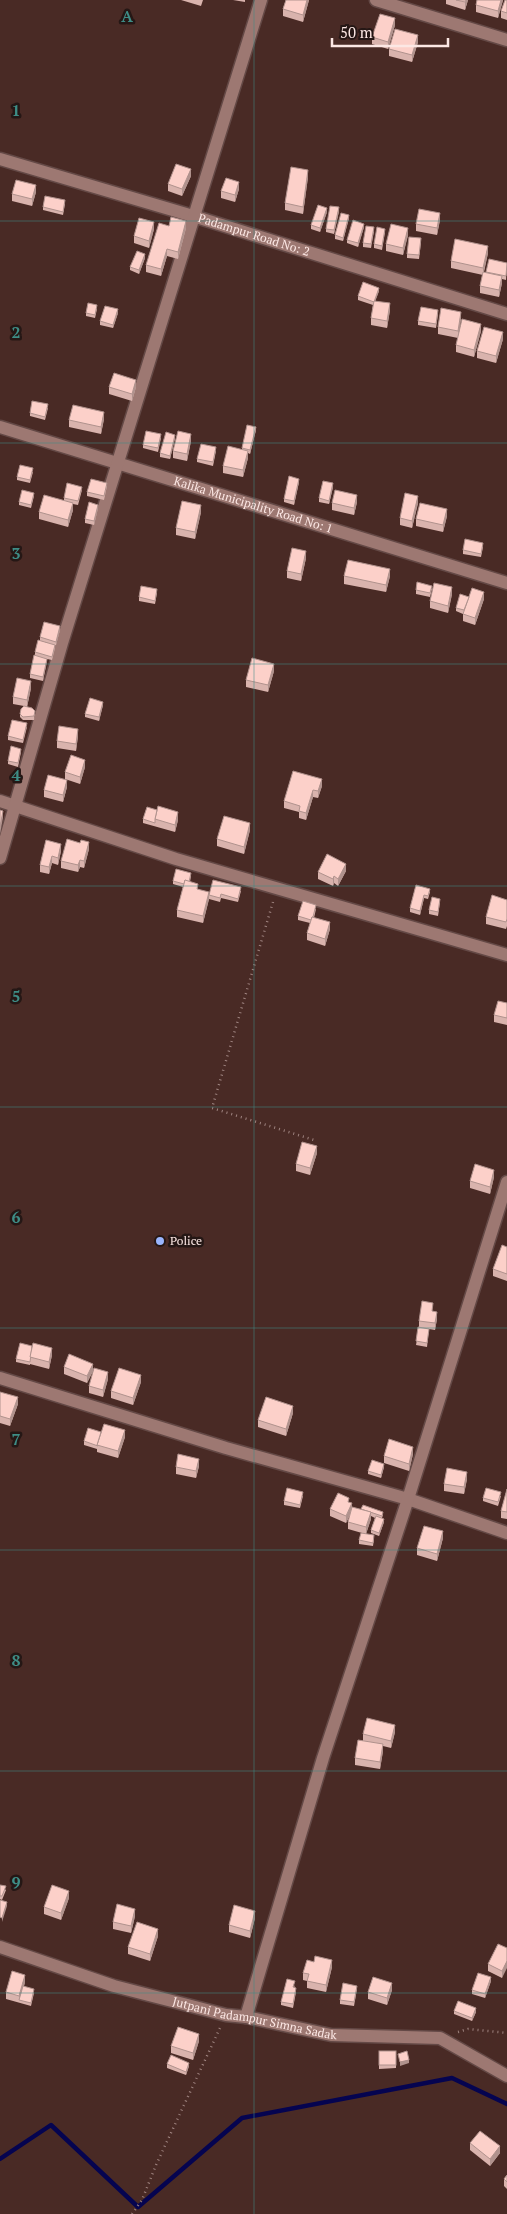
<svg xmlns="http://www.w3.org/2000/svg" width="507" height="2214" viewBox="0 0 507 2214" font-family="'PT Serif',serif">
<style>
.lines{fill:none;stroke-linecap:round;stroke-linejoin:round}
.stream{stroke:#050450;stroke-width:4.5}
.minor-casing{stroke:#644946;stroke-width:15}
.path{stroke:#9f8480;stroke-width:2.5;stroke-dasharray:1 4;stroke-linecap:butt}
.minor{stroke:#9d7872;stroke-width:12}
.wall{fill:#d9b3ad}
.shaded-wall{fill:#b0928d}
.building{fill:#fcd0c9;stroke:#b0928d}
.grid{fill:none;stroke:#3e8d86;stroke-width:1;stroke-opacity:0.55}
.poi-dot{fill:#9ab5fd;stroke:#251715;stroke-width:2}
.labels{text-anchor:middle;stroke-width:5;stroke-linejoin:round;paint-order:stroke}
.street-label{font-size:12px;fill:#fce7e4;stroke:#251715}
.poi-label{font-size:12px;fill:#fce7e4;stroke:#251715;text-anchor:start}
.grid-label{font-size:16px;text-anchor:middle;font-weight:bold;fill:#3e8d86;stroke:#251715;stroke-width:5;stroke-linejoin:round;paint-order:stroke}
</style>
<rect width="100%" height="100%" fill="#492a25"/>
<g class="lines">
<path class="stream" d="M0 2159 51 2125 138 2207 242 2118 452 2078 507 2104"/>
<g class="minor-casing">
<g id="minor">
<path d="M376 0 507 40"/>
<path id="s1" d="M0 159 193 216 507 314"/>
<path id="s2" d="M0 427 507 583"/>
<path d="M0 801 176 859 507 955"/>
<path d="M0 858 62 643 261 0"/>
<path d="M0 1378 226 1448 408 1499 507 1533"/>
<path id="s3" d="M0 1947 114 1986 226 2015 246 2017 331 2035 440 2038 507 2076"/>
<path d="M246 2017 323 1758 408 1499 507 1182"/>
</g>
</g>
<g class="path">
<path d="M273 902 212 1108 314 1140"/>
<path d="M458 2032 468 2029 507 2033"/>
<path d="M132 2214 142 2200 156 2165 220 2028"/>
</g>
<use href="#minor" class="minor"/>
</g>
<g class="wall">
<path d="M181 0H203L201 6Z"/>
<path d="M233 0H245V2Z"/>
<path d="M286 0H309L303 22 283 16V9Z"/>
<path d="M446 0H468L465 10 446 4Z"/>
<path d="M477 0H503L498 18 476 12V5Z"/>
<path d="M507 0V20L501 18V11Z"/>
<path d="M395 25 388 49 372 44V37Z"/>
<path d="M418 42 412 62 389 56V49Z"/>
<path d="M191 176 182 196 168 191V184Z"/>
<path d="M308 177 303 214 285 210V203Z"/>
<path d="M239 189 235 202 221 198V191Z"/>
<path d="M36 192 32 206 12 201V194Z"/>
<path d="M65 204 63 215 43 210V207Z"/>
<path d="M339 211 334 234 326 232V229Z"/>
<path d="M327 212 320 232 311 229V225Z"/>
<path d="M349 218 343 241 335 239V235Z"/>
<path d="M440 220 437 235 416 231V224Z"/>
<path d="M169 226 186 228 178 259 167 256 161 276 146 272V265Z"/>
<path d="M364 227 358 247 347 243V240Z"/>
<path d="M154 229 149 248 134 243V236Z"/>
<path d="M374 231 371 248 363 247V243Z"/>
<path d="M385 232 382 250 374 248V244Z"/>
<path d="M408 235 403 255 386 251V244Z"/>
<path d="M421 242 419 259 407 258V254Z"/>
<path d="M488 253 484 272H486L507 263 506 280 502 279V283L499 297 480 293V286L483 275 451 268V261Z"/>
<path d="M145 258 139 274 130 270V267Z"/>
<path d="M379 291 375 301 390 310 387 328 371 325V318L373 305 358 300V296Z"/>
<path d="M97 309 95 318 86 316V313Z"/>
<path d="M118 313 113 328 100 325V321Z"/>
<path d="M438 314 436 328 418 325V321Z"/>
<path d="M461 319 458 338 438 334V327Z"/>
<path d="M481 331 474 357 456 352V345Z"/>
<path d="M503 339 496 363 477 358V351Z"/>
<path d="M109 387H136L132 401 109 394Z"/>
<path d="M48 408 45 420 30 416V413Z"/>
<path d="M104 419 101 434 69 427V420Z"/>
<path d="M256 430 250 454 248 453V458L243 477 223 473V466L242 449V448Z"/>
<path d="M161 438 158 452 143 448V445Z"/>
<path d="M175 438 170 459 160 457V453Z"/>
<path d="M191 441 187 461 173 458V451Z"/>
<path d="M216 451 213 466 197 462V459Z"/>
<path d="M33 472 30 483 17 480V477Z"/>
<path d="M299 482 294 505 284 502V499Z"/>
<path d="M107 486 104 500 87 496V492Z"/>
<path d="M333 487 329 504 319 502V498Z"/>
<path d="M82 490 78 505 73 504V510L68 527 39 519V512L64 500V498Z"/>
<path d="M34 496 31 508 19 505V502Z"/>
<path d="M357 502 354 515 332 510V503Z"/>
<path d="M418 503 412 528 400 525V518Z"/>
<path d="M98 508 94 525 85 523V519Z"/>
<path d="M201 512 195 539 176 535V528Z"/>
<path d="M447 516 443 532 416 526V519Z"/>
<path d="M483 547 481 557 463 554V550Z"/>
<path d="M306 558 301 581 287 578V571Z"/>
<path d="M344 576H390L386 592 344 584Z"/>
<path d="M432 589 430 597 416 594V590Z"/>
<path d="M157 593 155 604 139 601V597Z"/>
<path d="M452 594 448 613 430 608V601Z"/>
<path d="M469 597 484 599 475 625 463 621V614L456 611V608Z"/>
<path d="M60 630 56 645H55V648L52 660 47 659 43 681 30 678V674L35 656V652L48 643 40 641V637Z"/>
<path d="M274 671 268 692 246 687V680Z"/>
<path d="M31 688 27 707 35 711 34 720H23L20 717V714L24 706 13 704V697Z"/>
<path d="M103 705 99 721 85 717V714Z"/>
<path d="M27 727 23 743 8 740V736Z"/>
<path d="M78 736 76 751 57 748V741Z"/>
<path d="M21 752 18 767 8 764V761Z"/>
<path d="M85 767 80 784 65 779V772Z"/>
<path d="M322 786 318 798 313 797 306 820 299 818V812L284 808V801Z"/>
<path d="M67 787 63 802 44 797V790Z"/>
<path d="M157 810 178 820 175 832 143 823V819Z"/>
<path d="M250 830 244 854 217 846V839Z"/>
<path d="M46 840 61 851 58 865 52 863 49 874 40 872V865Z"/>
<path d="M89 849 84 868 80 867 78 872 61 868V861Z"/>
<path d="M346 871 338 886 334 883 333 886 318 879V872Z"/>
<path d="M191 876 190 882 198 889 209 895 241 891 238 902 221 898 220 902 209 899 203 923 177 917V910L183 887 173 884V881Z"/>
<path d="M416 885 430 892 428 899 424 898 420 915 410 912V908Z"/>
<path d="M507 900V926L506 929 486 924V917Z"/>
<path d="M440 902 438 916 429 914V910Z"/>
<path d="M316 909 314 918 330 929 325 946 307 940V933L310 923 298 920V916Z"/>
<path d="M507 1003V1025L494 1022V1015Z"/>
<path d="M317 1153 310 1175 296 1171V1164Z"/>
<path d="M494 1177 490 1194 470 1188V1181Z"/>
<path d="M507 1247V1281L493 1276V1269Z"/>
<path d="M433 1311 437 1319 435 1330 429 1329 427 1347 416 1345 419 1328V1321Z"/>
<path d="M52 1355 49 1369 30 1364V1365L16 1362V1359Z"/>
<path d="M64 1367 93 1371 87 1383 64 1374Z"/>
<path d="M108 1379 103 1397 89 1393V1386Z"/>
<path d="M141 1382 133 1405 111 1398V1391Z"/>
<path d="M0 1392 18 1404 10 1426 0 1423Z"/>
<path d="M293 1413 286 1436 258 1427V1420Z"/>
<path d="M101 1432 125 1437 118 1458 97 1452V1449L84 1445V1441Z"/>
<path d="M413 1454 409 1471 384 1463V1456Z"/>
<path d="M199 1466 196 1478 176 1474V1467Z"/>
<path d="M384 1467 381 1478 368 1474V1471Z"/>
<path d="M467 1479 464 1494 444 1491V1484Z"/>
<path d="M507 1489V1519L501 1518V1511Z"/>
<path d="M303 1496 300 1508 284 1505V1501Z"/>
<path d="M501 1496 498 1506 483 1501V1498Z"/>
<path d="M349 1502 352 1508 383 1515 382 1518 384 1522 379 1536 371 1533V1530L375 1518 371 1516V1519L366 1534 374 1539 373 1546 359 1544V1540L362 1533 348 1529V1522L350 1515 346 1523 330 1516V1509Z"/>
<path d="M443 1538 437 1561 417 1555V1548Z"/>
<path d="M395 1732 391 1748 383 1746V1751L380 1769 355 1765V1758L363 1741V1734Z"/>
<path d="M0 1885 6 1890 2 1900 0 1899Z"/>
<path d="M69 1898 61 1920 44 1914V1907Z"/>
<path d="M135 1916 131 1933 113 1929V1922Z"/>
<path d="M255 1918 250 1938 229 1932V1925Z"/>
<path d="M158 1936 150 1961 128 1954V1947Z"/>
<path d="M507 1948 502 1978 488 1971V1964Z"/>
<path d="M314 1962 332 1967 326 1992 307 1988V1981L303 1980V1973Z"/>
<path d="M491 1981 485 1998 472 1994V1990Z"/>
<path d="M25 1982 24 1986 34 1993 31 2006 6 1999V1992Z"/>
<path d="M295 1985 294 1988 296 1992 293 2008 281 2005V2002Z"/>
<path d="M357 1989 354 2006 340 2004V2000Z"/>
<path d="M392 1990 387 2005 368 1999V1992Z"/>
<path d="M454 2011 476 2012 472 2021 454 2014Z"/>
<path d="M199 2041 193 2060 171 2053V2046Z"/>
<path d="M379 2051H396V2068L379 2069Z"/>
<path d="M167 2064 189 2066 186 2075 167 2068Z"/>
<path d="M470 2143 500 2153 490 2166 470 2150Z"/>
<path d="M507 2175V2189L504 2186V2179Z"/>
</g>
<g class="shaded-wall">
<path d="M307 0H309L303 22V15Z"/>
<path d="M466 0H468L465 10V2Z"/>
<path d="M501 0H503L498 18V11Z"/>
<path d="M395 18V25L388 49V42Z"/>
<path d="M418 35V42L412 62V55Z"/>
<path d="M191 169V176L182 196V189Z"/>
<path d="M308 170V177L303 214V207Z"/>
<path d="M239 182V189L235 202V195Z"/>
<path d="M36 185V192L32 206V199Z"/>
<path d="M339 207V211L334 234V230Z"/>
<path d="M327 208V212L320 232V228Z"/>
<path d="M440 213V220L437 235V228Z"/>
<path d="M349 215V218L343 241V238Z"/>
<path d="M186 221V228L178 259V252Z"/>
<path d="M154 222V229L149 248V241Z"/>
<path d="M364 224V227L358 247V243Z"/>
<path d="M408 228V235L403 255V248Z"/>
<path d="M488 246V253L483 275V268Z"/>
<path d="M167 249V256L161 276V269Z"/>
<path d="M145 254V258L139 274V270Z"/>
<path d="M502 276V283L499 297V290Z"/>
<path d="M379 288V291L374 305V302Z"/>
<path d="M390 303V310L387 328V321Z"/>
<path d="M118 309V313L113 328V325Z"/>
<path d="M461 312V319L458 338V331Z"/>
<path d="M481 324V331L474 357V350Z"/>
<path d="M503 332V339L496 363V356Z"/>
<path d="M136 380V387L132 401V394Z"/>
<path d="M104 412V419L101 434V427Z"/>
<path d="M256 427V430L250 454V450Z"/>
<path d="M191 434V441L187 461V454Z"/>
<path d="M175 435V438L170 459V456Z"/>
<path d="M248 451V458L243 477V470Z"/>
<path d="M299 479V482L294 505V501Z"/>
<path d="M333 483V487L329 504V501Z"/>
<path d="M357 495V502L354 515V508Z"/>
<path d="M418 496V503L412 528V521Z"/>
<path d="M73 503V510L68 527V520Z"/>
<path d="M98 505V508L94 525V521Z"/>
<path d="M201 505V512L195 539V532Z"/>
<path d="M447 509V516L443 532V525Z"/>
<path d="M306 551V558L301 581V574Z"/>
<path d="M390 569V576L386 592V585Z"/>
<path d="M452 587V594L448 613V606Z"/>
<path d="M484 592V599L475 625V618Z"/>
<path d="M60 626V630L56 645V642Z"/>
<path d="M47 659V662L43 681V677Z"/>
<path d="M274 664V671L268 692V685Z"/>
<path d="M31 681V688L27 707V700Z"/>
<path d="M103 702V705L99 721V717Z"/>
<path d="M78 729V736L76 751V744Z"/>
<path d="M85 760V767L80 784V777Z"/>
<path d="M322 779V786L318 798V791Z"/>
<path d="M67 780V787L63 802V795Z"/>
<path d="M313 790V797L306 820V813Z"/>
<path d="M3 811V818L0 834V827Z"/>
<path d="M178 812V820L175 832V825Z"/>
<path d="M250 823V830L244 854V847Z"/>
<path d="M89 842V849L84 868V861Z"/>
<path d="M61 844V851L58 865V858Z"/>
<path d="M52 856V863L49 874V867Z"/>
<path d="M80 860V867L78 872V865Z"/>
<path d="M346 864V871L338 886V879Z"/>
<path d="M334 876V883L333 886V879Z"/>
<path d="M209 892V899L203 923V916Z"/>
<path d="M424 895V898L420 915V911Z"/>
<path d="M330 922V929L325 946V939Z"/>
<path d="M317 1146V1153L310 1175V1168Z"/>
<path d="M494 1170V1177L490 1194V1187Z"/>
<path d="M437 1312V1319L435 1330V1323Z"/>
<path d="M52 1348V1355L49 1369V1362Z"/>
<path d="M93 1364V1371L87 1383V1376Z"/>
<path d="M108 1372V1379L103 1397V1390Z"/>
<path d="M141 1375V1382L133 1405V1398Z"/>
<path d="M18 1397V1404L10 1426V1419Z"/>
<path d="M293 1406V1413L286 1436V1429Z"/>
<path d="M125 1430V1437L118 1458V1451Z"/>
<path d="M413 1447V1454L409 1471V1464Z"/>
<path d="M199 1459V1466L196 1478V1471Z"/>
<path d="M384 1464V1467L381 1478V1475Z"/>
<path d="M467 1472V1479L464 1494V1487Z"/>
<path d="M352 1503V1510L346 1523V1516Z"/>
<path d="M371 1512V1519L366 1534V1527Z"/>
<path d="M384 1519V1522L379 1536V1533Z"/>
<path d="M443 1531V1538L437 1561V1554Z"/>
<path d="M395 1725V1732L391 1748V1741Z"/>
<path d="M383 1744V1751L380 1769V1762Z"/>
<path d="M69 1891V1898L61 1920V1913Z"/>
<path d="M7 1902V1906L2 1922V1918Z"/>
<path d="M135 1909V1916L131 1933V1926Z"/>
<path d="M255 1911V1918L250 1938V1931Z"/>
<path d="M158 1929V1936L150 1961V1954Z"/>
<path d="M332 1960V1967L326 1992V1985Z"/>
<path d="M507 1961V1968L502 1978V1971Z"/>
<path d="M25 1975V1982L20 2000H19V1996Z"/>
<path d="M491 1977V1981L485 1998V1994Z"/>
<path d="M392 1983V1990L387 2005V1998Z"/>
<path d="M476 2008V2012L472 2021V2018Z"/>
<path d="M199 2034V2041L193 2060V2053Z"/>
<path d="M409 2060V2063L400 2066V2062Z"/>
<path d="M189 2063V2066L186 2075V2072Z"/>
<path d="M500 2146V2153L490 2166V2159Z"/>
</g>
<g class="building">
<path d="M286 0H307L303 15 283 9Z"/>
<path d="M456 0H466L465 2Z"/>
<path d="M477 0H501L498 11 476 5Z"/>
<path d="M505 0H507V13L501 11Z"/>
<path d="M380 14 395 18 388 42 372 37Z"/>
<path d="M395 29 418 35 412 55 389 49Z"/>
<path d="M176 164 191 169 182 189 168 184Z"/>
<path d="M291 167 308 170 303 207 285 203Z"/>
<path d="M226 178 239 182 235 195 221 191Z"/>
<path d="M16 180 36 185 32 199 12 194Z"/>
<path d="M45 196 65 200 63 212 43 207Z"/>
<path d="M318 205 327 208 320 228 311 225Z"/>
<path d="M330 206 339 207 334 230 326 229Z"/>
<path d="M419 209 440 213 437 228 416 224Z"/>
<path d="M341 213 349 215 343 238 335 235Z"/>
<path d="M171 217 186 221 178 252 167 249 161 269 146 265 159 223 169 226Z"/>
<path d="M139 218 154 222 149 241 134 236Z"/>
<path d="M353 220 364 224 358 243 347 240Z"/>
<path d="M391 224 408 228 403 248 386 244Z"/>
<path d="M366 226 374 227 371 244 363 243Z"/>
<path d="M377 227 385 229 382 246 374 244Z"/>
<path d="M409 237 421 238 419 255 407 254Z"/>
<path d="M455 239 488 246 483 268 451 261Z"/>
<path d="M137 251 145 254 139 270 130 267Z"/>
<path d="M489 259 507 263 506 276 486 272Z"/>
<path d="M483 272 502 276 499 290 480 286Z"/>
<path d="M363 282 379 288 374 302 358 296Z"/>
<path d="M374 301 390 303 387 321 371 318Z"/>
<path d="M88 303 97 305 95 315 86 313Z"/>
<path d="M105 306 118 309 113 325 100 321Z"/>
<path d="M421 307 438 310 436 324 418 321Z"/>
<path d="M441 308 461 312 458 331 438 327Z"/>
<path d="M462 319 481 324 474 350 456 345Z"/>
<path d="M484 327 503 332 496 356 477 351Z"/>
<path d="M114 373 136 380 132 394 109 387Z"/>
<path d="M32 401 48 404 45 417 30 413Z"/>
<path d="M73 405 104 412 101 427 69 420Z"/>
<path d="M247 425 256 427 250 450 242 448Z"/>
<path d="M146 431 161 434 158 448 143 445Z"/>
<path d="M178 431 191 434 187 454 173 451Z"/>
<path d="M166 432 175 435 170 456 160 453Z"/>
<path d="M201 444 216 447 213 462 197 459Z"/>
<path d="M228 446 248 451 243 470 223 466Z"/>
<path d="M20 465 33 468 30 480 17 477Z"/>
<path d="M289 476 299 479 294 501 284 499Z"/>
<path d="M91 479 107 483 104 496 87 492Z"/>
<path d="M323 481 333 483 329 501 319 498Z"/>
<path d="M67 483 82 487 78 501 64 498Z"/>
<path d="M22 490 34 493 31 505 19 502Z"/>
<path d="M335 490 357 495 354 508 332 503Z"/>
<path d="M405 493 418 496 412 521 400 518Z"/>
<path d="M44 495 73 503 68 520 39 512Z"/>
<path d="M182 501 201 505 195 532 176 528Z"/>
<path d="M89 502 98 505 94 521 85 519Z"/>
<path d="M420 503 447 509 443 525 416 519Z"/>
<path d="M465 539 483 543 481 554 463 550Z"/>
<path d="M292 548 306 551 301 574 287 571Z"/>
<path d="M348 560 390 569 386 585 344 576Z"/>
<path d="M417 582 432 586 430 593 416 590Z"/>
<path d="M434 583 452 587 448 606 430 601Z"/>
<path d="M141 586 157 589 155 601 139 597Z"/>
<path d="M472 588 484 592 475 618 463 614Z"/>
<path d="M460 594 469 597 464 610 456 608Z"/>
<path d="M44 622 60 626 56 642 40 637Z"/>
<path d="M38 640 55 645 52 657 35 652Z"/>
<path d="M34 655 47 659 43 677 30 674Z"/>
<path d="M252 658 274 664 268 685 246 680Z"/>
<path d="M17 678 31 681 27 700 13 697Z"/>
<path d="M90 698 103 702 99 717 85 714Z"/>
<path d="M24 706 32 708 35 711 34 716 23 717 20 714 21 709Z"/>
<path d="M12 720 27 723 23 740 8 736Z"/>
<path d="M59 726 78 729 76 744 57 741Z"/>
<path d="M11 746 21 749 18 763 8 761Z"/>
<path d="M71 755 85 760 80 777 65 772Z"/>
<path d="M293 771 322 779 318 791 313 790 306 813 299 811 300 806 284 801Z"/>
<path d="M48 775 67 780 63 795 44 790Z"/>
<path d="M158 806 178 812 175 825 155 819Z"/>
<path d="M147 807 157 810 155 819V823L143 819Z"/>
<path d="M0 810 3 811 0 827Z"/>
<path d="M224 816 250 823 244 847 217 839Z"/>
<path d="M67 839 80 843 81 840 89 842 84 861 80 860 78 865 61 861Z"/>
<path d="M46 840 61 844 58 858 52 856 49 867 40 865Z"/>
<path d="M327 854 346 864 338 879 334 876 333 879 318 872Z"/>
<path d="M176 869 191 873 189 882 185 880 184 884 173 881Z"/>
<path d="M185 880 198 884 197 889 209 892 203 916 177 910Z"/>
<path d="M213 880 241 887 238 899 221 894 220 898 209 895Z"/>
<path d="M416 885 430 889 428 896 424 895 420 911 410 908Z"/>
<path d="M492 895 507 900V919L506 922 486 917Z"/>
<path d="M432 897 440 899 438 912 429 910Z"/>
<path d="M303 901 316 905 313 917H312L311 920 298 916Z"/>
<path d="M312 917 330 922 325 939 307 933Z"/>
<path d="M498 1001 507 1003V1018L494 1015Z"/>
<path d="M302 1142 317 1146 310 1168 296 1164Z"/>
<path d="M475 1164 494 1170 490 1187 470 1181Z"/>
<path d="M502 1245 507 1247V1274L493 1269Z"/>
<path d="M422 1301 433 1303 432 1311 437 1312 435 1323 419 1321Z"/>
<path d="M418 1327 429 1329 427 1343 416 1341Z"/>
<path d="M20 1343 32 1346 30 1362 16 1359Z"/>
<path d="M33 1343 52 1348 49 1362 30 1357Z"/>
<path d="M69 1354 93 1364 87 1376 64 1367Z"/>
<path d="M94 1368 108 1372 103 1390 89 1386Z"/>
<path d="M119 1368 141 1375 133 1398 111 1391Z"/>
<path d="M0 1392 18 1397 10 1419 0 1416Z"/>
<path d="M266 1397 293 1406 286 1429 258 1420Z"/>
<path d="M104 1424 125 1430 118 1451 97 1445Z"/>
<path d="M88 1428 101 1432 97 1445 98 1446 84 1441Z"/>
<path d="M389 1439 413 1447 409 1464 384 1456Z"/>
<path d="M178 1454 199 1459 196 1471 176 1467Z"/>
<path d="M372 1460 384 1464 381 1475 368 1471Z"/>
<path d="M447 1468 467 1472 464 1487 444 1484Z"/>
<path d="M287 1488 303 1492 300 1505 284 1501Z"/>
<path d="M486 1488 501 1492 498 1502 483 1498Z"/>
<path d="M507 1489V1512L501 1511Z"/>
<path d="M338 1493 349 1498 348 1502 352 1503 346 1516 330 1509Z"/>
<path d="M363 1505 383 1512 382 1516 361 1509Z"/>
<path d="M352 1507 371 1512 366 1527 348 1522Z"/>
<path d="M376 1516 384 1519 379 1533 371 1530Z"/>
<path d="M424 1526 443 1531 437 1554 417 1548Z"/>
<path d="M361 1533 374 1535 373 1543 359 1540Z"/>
<path d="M367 1718 395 1725 391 1741 363 1734Z"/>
<path d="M358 1740 383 1744 380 1762 355 1758Z"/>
<path d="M0 1885 6 1886 2 1896H0Z"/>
<path d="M52 1885 69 1891 61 1913 44 1907Z"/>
<path d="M0 1900 7 1902 2 1918 0 1917Z"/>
<path d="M117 1904 135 1909 131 1926 113 1922Z"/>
<path d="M234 1905 255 1911 250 1931 229 1925Z"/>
<path d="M137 1922 158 1929 150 1954 128 1947Z"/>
<path d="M498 1944 507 1948V1961L502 1971 488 1964Z"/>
<path d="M315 1956 332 1960 326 1985 307 1981 309 1974 303 1973 307 1960 314 1962Z"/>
<path d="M12 1971 25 1975 19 1996 6 1992Z"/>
<path d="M478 1973 491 1977 485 1994 472 1990Z"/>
<path d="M373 1977 392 1983 387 1998 368 1992Z"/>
<path d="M287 1979 295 1981 293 1987 296 1988 293 2004 281 2002Z"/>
<path d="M343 1983 357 1986 354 2002 340 2000Z"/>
<path d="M23 1986 34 1989 31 2003 19 2000Z"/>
<path d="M458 2001 476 2008 472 2018 454 2011Z"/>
<path d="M178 2027 199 2034 193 2053 171 2046Z"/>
<rect x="379" y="2051" width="17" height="14"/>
<path d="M407 2051 409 2060 400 2062 398 2054Z"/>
<path d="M171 2055 189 2063 186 2072 167 2064Z"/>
<path d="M480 2131 500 2146 490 2159 470 2143Z"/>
<path d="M507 2175V2182L504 2179Z"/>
</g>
<path class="grid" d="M254 0V2214M0 221H507M0 443H507M0 664H507M0 886H507M0 1107H507M0 1328H507M0 1550H507M0 1771H507M0 1993H507"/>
<circle class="poi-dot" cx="160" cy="1241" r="5"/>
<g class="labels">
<g class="street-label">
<text dy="4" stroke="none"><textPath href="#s1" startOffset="265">Padampur Road No: 2</textPath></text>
<text dy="4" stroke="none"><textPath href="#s2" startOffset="265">Kalika Municipality Road No: 1</textPath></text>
<text dy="4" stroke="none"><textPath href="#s3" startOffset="265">Jutpani Padampur Simna Sadak</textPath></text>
</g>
<g class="poi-label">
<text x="170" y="1245">Police</text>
</g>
</g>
<g class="grid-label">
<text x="127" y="22">A</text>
<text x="16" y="116">1</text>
<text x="16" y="338">2</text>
<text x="16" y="559">3</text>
<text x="16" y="781">4</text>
<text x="16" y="1002">5</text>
<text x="16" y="1223">6</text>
<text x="16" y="1445">7</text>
<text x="16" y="1666">8</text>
<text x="16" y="1888">9</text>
</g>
<path d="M332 38v8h116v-8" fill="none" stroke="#fce7e4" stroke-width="2.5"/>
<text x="340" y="38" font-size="15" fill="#fce7e4" stroke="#251715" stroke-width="4" paint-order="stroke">50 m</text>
</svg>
